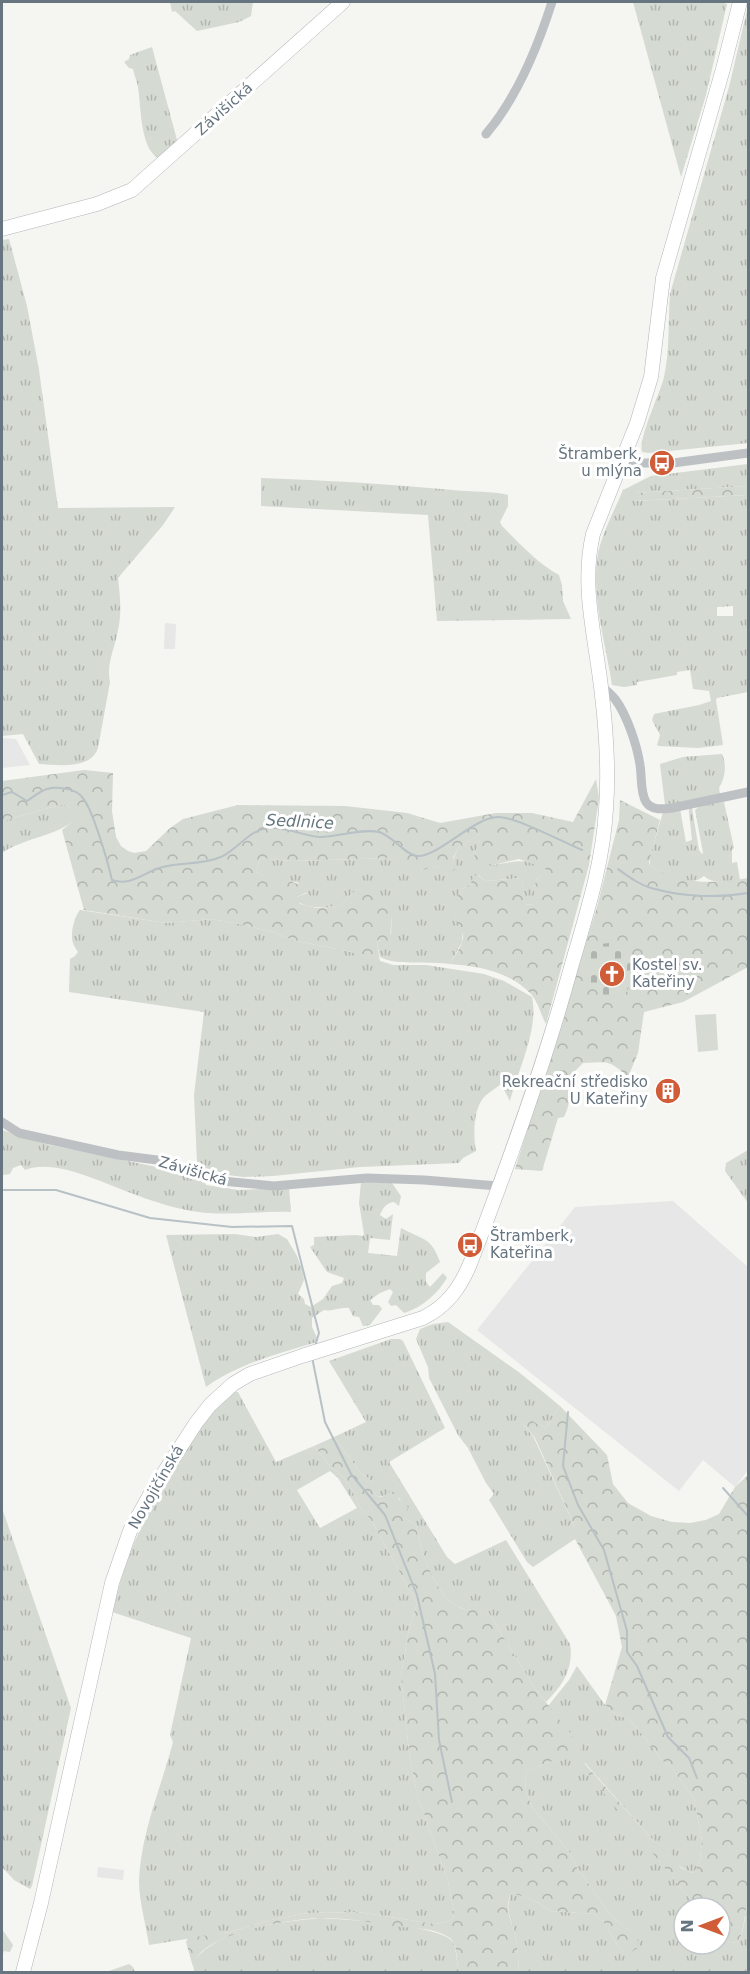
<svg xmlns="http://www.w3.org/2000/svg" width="750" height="1974" viewBox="0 0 750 1974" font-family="'DejaVu Sans',sans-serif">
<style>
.built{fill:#e6e7e6}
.grass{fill:url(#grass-tufts);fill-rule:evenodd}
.forest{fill:url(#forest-crowns)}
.cemetery{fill:url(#cemetery-stones)}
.pitch{fill:#d5dad2}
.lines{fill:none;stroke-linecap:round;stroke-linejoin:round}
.stream{stroke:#b8c1c6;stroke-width:2}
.secondary-casing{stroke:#b2b6ba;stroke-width:15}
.street{stroke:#bdc1c4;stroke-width:9}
.secondary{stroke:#fff;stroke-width:14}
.labels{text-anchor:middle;stroke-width:6;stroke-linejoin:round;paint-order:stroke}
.street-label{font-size:15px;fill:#677580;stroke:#fff}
.poi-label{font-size:15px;fill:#677580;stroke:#fff;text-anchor:end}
.water-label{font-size:16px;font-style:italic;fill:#63767d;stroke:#fff}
</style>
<defs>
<pattern id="grass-tufts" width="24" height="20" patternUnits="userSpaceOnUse" patternTransform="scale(1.5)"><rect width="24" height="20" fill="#d5dad2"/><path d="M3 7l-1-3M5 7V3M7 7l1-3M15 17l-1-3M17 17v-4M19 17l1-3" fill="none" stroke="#b1b5b0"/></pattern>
<pattern id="forest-crowns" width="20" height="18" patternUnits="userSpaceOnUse" patternTransform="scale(1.5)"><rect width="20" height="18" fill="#d5dad2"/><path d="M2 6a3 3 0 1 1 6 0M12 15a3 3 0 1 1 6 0" fill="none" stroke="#b1b5b0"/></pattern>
<pattern id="cemetery-stones" width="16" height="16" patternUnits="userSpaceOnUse" patternTransform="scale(1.5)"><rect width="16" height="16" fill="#d5dad2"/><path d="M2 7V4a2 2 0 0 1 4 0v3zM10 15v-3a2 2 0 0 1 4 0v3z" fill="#b1b5b0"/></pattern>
</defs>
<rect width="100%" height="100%" fill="#f5f5f2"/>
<g class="built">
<path d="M165 623 176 624 175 649H164Z"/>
<path d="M2 738 16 739 30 765 2 768Z"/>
<path d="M673 1201 748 1267V1470L735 1487 703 1460 679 1491 477 1330 575 1207Z"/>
<path d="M98 1867 124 1870 123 1880 97 1877Z"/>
</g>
<g class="grass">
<path d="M170 2H253L251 16 239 22 197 31 175 11 172 12Z"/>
<path d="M633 2H720L727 4 706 95 681 177Z"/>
<path d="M748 6V443L649 453 642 452C638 438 660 394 664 377 670 350 668 321 670 294L729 87Z"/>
<path d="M152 47 177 140 158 158C140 148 141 105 138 87 137 81 134 75 133 69L129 68 124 62 129 59 130 55Z"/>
<path d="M9 239 27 306 39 370 58 508 175 507 163 525 118 578C120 596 122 613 118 630 115 648 106 664 110 682L98 748C91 770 57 765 39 764L23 734 2 736V240Z"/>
<path d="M748 464V486L634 493 635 501 748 495V692L717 698 716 700 723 745 698 748 659 746 657 745 660 735 652 720 654 714 699 705 711 701 709 691 693 689 690 670 677 672V675L637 682V685L624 687 612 685C606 644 592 602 597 560 600 536 614 512 623 490L651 476ZM733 606V616H717V607Z"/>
<path d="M261 478C325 480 389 484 453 490 469 492 494 491 508 495V506L500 522 502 526C520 544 537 563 559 575L562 585 563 601 571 619 437 621 428 515 261 506Z"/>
<path d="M722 754C727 765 725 778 719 788L720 794 665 805 660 764 683 757Z"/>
<path d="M724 802 734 848 732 850V863L737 862 740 880C729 881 713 885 704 876 690 889 664 874 650 866V857L663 812 680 809 686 842 692 840 689 812V808H692L699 850 702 854 703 853 695 810 700 806Z"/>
<path d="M63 804 69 807 75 813 72 822C52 837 24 838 2 853V821Z"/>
<path d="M483 832 475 853 493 865C513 862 526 857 545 868L546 872 545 875 537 878 534 887V904L524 905 522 878 485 881 479 875 471 884 460 890 455 911 456 919 463 929 462 942 450 964C430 961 396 966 380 957L377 942 391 934 392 916 363 891 357 889 340 906C326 907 309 910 297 901V897L307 893 297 882C282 883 268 879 256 872L260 858 292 861 392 858 421 871C431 865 441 864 447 875L458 848Z"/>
<path d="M80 910 166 923 211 919 235 923 274 932 292 940 352 952 393 965H426L484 974 504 981 532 997C539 1029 518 1070 510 1101L501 1084C496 1088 490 1092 485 1096 473 1108 473 1135 476 1151L463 1158 459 1163 360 1167 273 1176 243 1177 228 1175 199 1166 197 1162 194 1095 204 1012 69 992 70 959 75 956 78 952C76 949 74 946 73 943 70 934 74 917 80 910Z"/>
<path d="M2 1130 50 1145 152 1166 205 1181 206 1185 238 1190 289 1188 291 1212C264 1211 235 1215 208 1213 165 1210 124 1189 84 1175 66 1169 43 1163 25 1170L21 1165 13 1168 10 1174 2 1175Z"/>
<path d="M748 1150V1203L725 1171 726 1163Z"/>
<path d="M361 1182 392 1183 401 1196 399 1206 394 1202C386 1203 383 1208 380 1215L386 1219 393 1214 390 1240 370 1238 368 1253 397 1256 401 1228C422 1240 431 1236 440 1262L426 1273V1282L430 1287 443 1273 447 1278C437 1294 423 1307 404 1313L396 1305 391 1306 388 1302 393 1292 390 1289 380 1293 370 1300 373 1305H379L382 1309 370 1325 363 1326 359 1317 353 1316 349 1308C340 1307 332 1312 324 1310L312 1318V1327L318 1340 317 1342C278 1354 240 1363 206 1387L166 1235 235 1234 256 1237 278 1234 287 1239 297 1256 302 1269 304 1280 298 1294 304 1299 305 1304 311 1307 323 1299 332 1286 342 1283 344 1278 327 1272 310 1247 314 1245V1237L356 1235 363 1236 364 1234 359 1203Z"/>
<path d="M448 1322 520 1373 560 1406 546 1428 534 1422H522L534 1438 575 1527V1539L533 1567 527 1562 489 1500 494 1494 486 1483 468 1448 458 1435 429 1378 428 1367 416 1339 420 1329 433 1324Z"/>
<path d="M391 1339H400L403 1341 445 1428 389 1462 447 1557 455 1564 506 1540 570 1644C574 1667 563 1686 546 1702L534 1687 487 1610C478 1610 467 1611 459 1607 435 1597 421 1550 416 1526L413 1523 406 1519 403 1514 405 1510 399 1498 377 1496 373 1491V1482L359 1471 334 1437 366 1422 329 1361Z"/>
<path d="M234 1392H238L276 1462 314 1446 330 1466 341 1475 349 1484 360 1507 371 1520 417 1603 408 1634 401 1676 409 1752 417 1794 448 1881 454 1912 453 1918 449 1921 435 1924 358 1912 309 1913 270 1920 230 1932 149 1945C146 1925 139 1901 139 1881 141 1832 161 1788 173 1742L170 1735 191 1638 112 1612C128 1550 146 1510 181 1456 198 1431 211 1411 234 1392ZM330 1471 338 1478 357 1508 320 1528 297 1490Z"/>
<path d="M2 1508 71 1708 32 1886 30 1889 14 1880 2 1867Z"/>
<path d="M577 1666 605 1705 618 1716 628 1718 636 1727 662 1760 673 1770 694 1799 702 1840 700 1860 694 1873 687 1871 675 1863 668 1849 654 1841 585 1763 582 1765 697 1908H684V1944H720V1935L729 1942 737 1943C745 1933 744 1916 748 1904V1972H519C518 1961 518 1950 516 1939 513 1923 503 1908 512 1893L533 1900 551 1911 593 1914 603 1921 618 1946 625 1952 632 1933 610 1915 576 1866 570 1853 532 1807 526 1791 525 1777 527 1771 546 1763 565 1758 573 1737 548 1706 569 1680Z"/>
<path d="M319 1918C341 1919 440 1925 452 1941 458 1949 455 1963 460 1972H194L193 1961C222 1927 277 1923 319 1918Z"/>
<path d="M2 1929 13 1945 10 1952 4 1951 3 1954Z"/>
<path d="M129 1964 133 1967 135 1972H109V1971Z"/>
</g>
<g class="forest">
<path d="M748 486V495L634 501V493Z"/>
<path d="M84 770 113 773 112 811 116 837 121 846 128 851 134 853 146 851 169 829 183 819 238 805 345 806 407 813 440 823 496 813H532L573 822 596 779 599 798 589 865 546 1024C541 1015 538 1002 531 994 510 972 479 966 450 964 454 957 460 949 462 942 466 932 459 928 456 919 453 910 457 898 460 890L471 884 473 876 478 875 485 881 522 878 525 905 534 904V887L537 878 544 875 546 872 545 868 519 859 493 865 473 860 482 833 458 848 453 858 456 864 455 869 447 876C436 856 427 874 412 871 404 869 400 862 392 858L292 861 260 858 256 872C272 882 291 878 307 888V892L297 897 300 904 317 908 340 906 357 889 379 894 383 899V903L392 916 390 938 388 941 379 940 377 942 380 962 352 952 292 940 274 932 235 923 211 919 166 923 84 910 62 830 72 822 74 813 69 807 63 804 2 821V781Z"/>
<path d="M620 800 660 820 649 862 650 866C682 885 714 884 748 878V967L683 1002 644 1012 638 1053 628 1077C608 1059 609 1062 583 1063L570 1076C570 1090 571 1104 564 1117L558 1118 542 1171 515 1169 597 907 619 820Z"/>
<path d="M560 1406 607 1455 613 1484 628 1503 651 1516 672 1522 690 1523 706 1520 719 1514 735 1487 748 1475V1904C743 1916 745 1933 737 1943L729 1942 720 1935V1908H697L581 1765 584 1763 654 1841C658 1843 664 1846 668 1849 678 1860 673 1868 694 1873L700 1860 702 1840 694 1799 673 1770 662 1760 636 1727 628 1718 618 1716 605 1705 622 1647 616 1616 575 1539V1527L535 1438 522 1422 523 1418 528 1416 534 1422 546 1428Z"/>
<path d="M334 1437 359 1471 374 1483 373 1491 377 1496 382 1497 392 1490 401 1502 406 1503 409 1507 404 1514 406 1519 413 1523 416 1526C421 1550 435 1597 459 1607 467 1611 478 1609 487 1610L534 1687 581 1747 580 1755C570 1760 558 1759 546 1763 540 1765 534 1769 527 1771L525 1777 526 1791 532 1807 570 1853 576 1866 610 1915 632 1933 638 1941 639 1947 630 1953 625 1952 618 1946 603 1921 593 1914 551 1911 533 1900 512 1893C502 1907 513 1923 516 1939 518 1950 518 1961 519 1972H460C455 1963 459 1946 450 1938 438 1929 415 1928 401 1927 374 1923 346 1917 319 1918 291 1919 196 1934 193 1967L186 1942 188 1938 230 1932 270 1920 309 1913 358 1912 435 1924 449 1921 453 1918 454 1912 448 1881 417 1794 409 1752 401 1676 408 1634 417 1603 371 1520 360 1507 349 1484 341 1475 330 1466 314 1446Z"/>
</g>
<path class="cemetery" d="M612 943C637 952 639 974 625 994 618 996 608 999 601 995 598 993 594 987 592 984 583 972 585 954 598 946 602 943 608 943 612 943Z"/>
<path class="pitch" d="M716 1014 718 1050 698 1052 695 1015Z"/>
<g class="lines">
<g class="stream">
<path d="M2 795 12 792 27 801C33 797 40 791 47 789 57 786 76 789 82 797 93 809 108 863 112 880 132 887 145 871 163 867 182 862 202 865 221 857 237 850 248 831 267 828 285 826 302 836 320 837 338 837 363 828 379 832 393 836 405 855 417 856 437 858 474 817 498 817 516 817 563 842 582 850"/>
<path d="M618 869C629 877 641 886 655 889 684 897 719 898 748 893"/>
<path d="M2 1190H56L150 1218 232 1227 292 1226 319 1333 315 1346"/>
<path d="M312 1357 325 1422 351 1474 385 1515 417 1595 435 1674 439 1740 452 1802"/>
<path d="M568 1412 563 1466 578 1505 604 1550 627 1631V1652L637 1666 668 1737 689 1758 697 1778"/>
<path d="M723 1488 748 1516"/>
</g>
<g class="secondary-casing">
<g id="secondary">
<path d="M2 229 97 204 132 190 343 2"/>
<path d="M23 1972 41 1903 112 1583 130 1531 152 1491 196 1423 210 1405 233 1384 250 1374 302 1356 423 1318C447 1306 460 1288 470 1264 508 1165 544 1066 572 964 587 912 603 863 606 809 609 769 606 727 601 687 595 635 581 586 593 534L637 423 651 377 663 278 723 69 740 2"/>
</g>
</g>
<g class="street">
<path d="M486 134C516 99 538 46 552 2"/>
<path d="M620 463H673L748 453"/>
<path d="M601 686C606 690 611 694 615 699 627 715 637 745 640 765 642 776 640 792 646 802 652 811 663 809 672 808L748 792"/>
<path d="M2 1122 19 1133 118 1155 157 1160 222 1181 274 1186 367 1178 424 1180 498 1186"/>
</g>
<use href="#secondary" class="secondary"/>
</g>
<defs>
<g id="bus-disc" transform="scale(1.35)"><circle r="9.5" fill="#d05c38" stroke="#fff"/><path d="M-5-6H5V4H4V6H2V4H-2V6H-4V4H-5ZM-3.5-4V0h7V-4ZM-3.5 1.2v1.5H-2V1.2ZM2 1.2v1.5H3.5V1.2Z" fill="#fff"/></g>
<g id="church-disc" transform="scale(1.35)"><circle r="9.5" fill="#d05c38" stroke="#fff"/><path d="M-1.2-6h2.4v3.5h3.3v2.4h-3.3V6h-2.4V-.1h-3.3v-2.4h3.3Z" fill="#fff"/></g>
<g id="building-disc" transform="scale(1.35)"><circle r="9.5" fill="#d05c38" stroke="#fff"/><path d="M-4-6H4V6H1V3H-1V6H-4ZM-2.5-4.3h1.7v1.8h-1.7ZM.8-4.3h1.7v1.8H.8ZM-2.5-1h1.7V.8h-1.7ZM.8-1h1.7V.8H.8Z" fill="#fff"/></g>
</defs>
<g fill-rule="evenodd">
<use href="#bus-disc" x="662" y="463"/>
<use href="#church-disc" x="612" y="974"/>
<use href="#building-disc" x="668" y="1091"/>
<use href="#bus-disc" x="470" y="1245"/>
</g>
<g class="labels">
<g class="street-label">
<text transform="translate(224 109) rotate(-42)" y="5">Závišická</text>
<text transform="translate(193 1171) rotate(16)" y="5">Závišická</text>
<text transform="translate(156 1487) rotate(-60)" y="5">Novojičínská</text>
</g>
<g class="poi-label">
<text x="642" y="459">Štramberk,<tspan x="642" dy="17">u mlýna</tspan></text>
<text x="632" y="970" text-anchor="start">Kostel sv.<tspan x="632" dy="17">Kateřiny</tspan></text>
<text x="648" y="1087">Rekreační středisko<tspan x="648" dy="17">U Kateřiny</tspan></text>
<text x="490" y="1241" text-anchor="start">Štramberk,<tspan x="490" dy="17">Kateřina</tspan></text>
</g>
<g class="water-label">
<text transform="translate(300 821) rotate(3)" y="6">Sedlnice</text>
</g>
</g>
<rect width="750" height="1974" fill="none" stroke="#677580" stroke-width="6"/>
<g transform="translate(702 1926) rotate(270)"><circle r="28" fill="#ffffff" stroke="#c2c8cc" stroke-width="1.5"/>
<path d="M0-4.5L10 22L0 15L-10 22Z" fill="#d05c38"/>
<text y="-9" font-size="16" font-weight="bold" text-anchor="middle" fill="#677580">N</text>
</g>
</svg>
